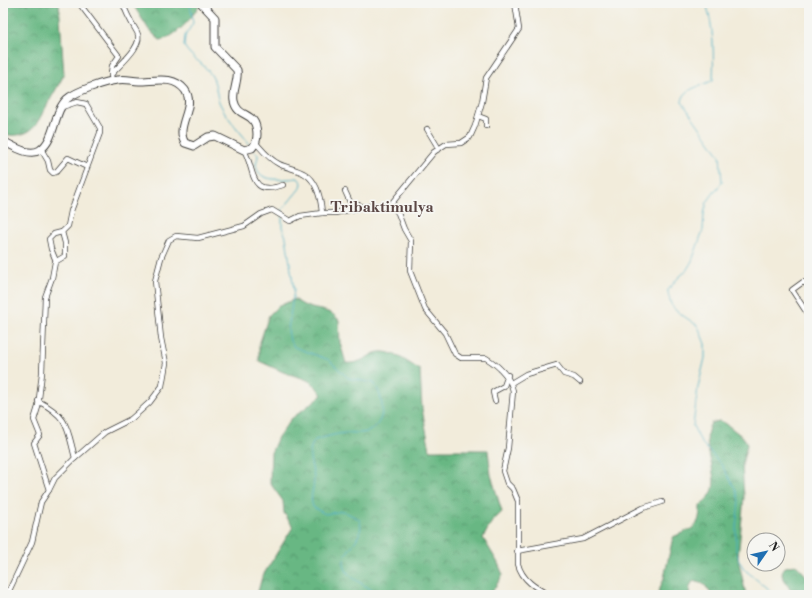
<svg xmlns="http://www.w3.org/2000/svg" width="812" height="598" viewBox="0 0 812 598" font-family="'Libre Bodoni',serif">
<style>
.forest{fill:url(#forest-crowns);stroke:#426a50}
.lines{fill:none;stroke-linecap:round;stroke-linejoin:round}
.stream{stroke:#42abc2;stroke-width:1}
.minor-casing{stroke:#3c3b39;stroke-width:6}
.primary-casing{stroke:#3c3b39;stroke-width:9}
.minor{stroke:#fff;stroke-width:4.5}
.primary{stroke:#fff;stroke-width:7}
.labels{text-anchor:middle;stroke-width:3.5;stroke-linejoin:round;paint-order:stroke}
.quarter-label{font-size:15px;font-weight:bold;fill:#5b4745;stroke:#f6f6f2}
</style>
<defs>
<pattern id="forest-crowns" width="20" height="18" patternUnits="userSpaceOnUse"><rect width="20" height="18" fill="#67b783"/><path d="M2 6a3 3 0 1 1 6 0M12 15a3 3 0 1 1 6 0" fill="none" stroke="#54946a"/></pattern>
</defs>
<rect width="100%" height="100%" fill="#f6f6f2"/>
<filter id="ink" filterUnits="userSpaceOnUse"><feTurbulence type="fractalNoise" baseFrequency=".025" numOctaves="2"/><feDisplacementMap in="SourceGraphic" scale="8" xChannelSelector="R" yChannelSelector="G"/><feConvolveMatrix kernelMatrix="1 2 1 2 8 2 1 2 1" color-interpolation-filters="sRGB"/></filter>
<filter id="wash" filterUnits="userSpaceOnUse"><feTurbulence type="fractalNoise" baseFrequency=".012" numOctaves="4" result="noise"/><feDisplacementMap in="SourceGraphic" scale="16" xChannelSelector="R" yChannelSelector="G"/><feGaussianBlur stdDeviation="0.9" result="paint"/><feColorMatrix in="noise" values="0 0 0 0 0 0 0 0 0 0 0 0 0 0 0 0 0 1.4 0 .05"/><feComposite in="paint" operator="in"/></filter>
<g filter="url(#wash)">
<rect width="100%" height="100%" fill="#f2ecdb"/>
<g class="forest">
<path d="M3 3H59L64 75 36 125C28 135 15 137 3 134Z"/>
<path d="M132 3H200C194 17 175 38 160 40L149 30Z"/>
<path d="M295 299C311 314 327 305 339 320L340 343 346 363C356 364 363 360 371 355 387 345 407 362 420 370L422 409 430 450H488L491 475 502 512 491 523 483 538 498 563 503 575 493 590 494 595H257L262 577 293 527 284 513 283 501 270 483 271 453 278 437 291 419 322 395C310 376 301 379 283 372 275 368 267 365 259 361V345L269 315 277 307Z"/>
<path d="M719 421 725 423 744 438 747 445 742 464 744 497 738 558 746 595H712L704 584 693 581 690 586 689 595H657L664 578 673 537C692 528 700 530 700 506 703 503 706 501 709 497 724 479 698 446 711 423Z"/>
<path d="M796 565C808 576 809 579 809 595H791L792 593 782 575 783 568 789 566Z"/>
</g>
<g class="lines">
<g class="stream">
<path d="M190 3 193 23 185 36 184 46C192 59 201 61 209 72 218 83 215 94 220 104 228 120 241 132 251 146"/>
<path d="M706 3C714 28 714 54 713 80 702 87 684 87 682 102L720 156 722 182 707 202 704 214 703 230 692 261 686 271 678 278 668 290V293L671 304 675 310 698 326 705 344V358L698 387 693 426 701 442 721 464 736 490 739 501 736 528V550L739 560 744 569 775 595"/>
<path d="M254 150 258 155C258 159 256 162 256 165 258 184 285 179 298 178L302 183 301 187 282 210V214"/>
<path d="M282 217V227L286 237 294 290 288 330 290 341 294 347 329 360 348 378 374 383C384 398 388 423 367 432 361 434 352 432 345 433 335 434 325 437 315 440 304 455 314 466 314 480 314 489 309 497 313 507L325 514 343 511 359 519C367 537 344 549 344 561 343 579 367 583 377 595"/>
</g>
</g>
</g>
<g filter="url(#ink)">
<g class="lines">
<g class="minor-casing">
<g id="minor">
<path d="M79 3 119 56 112 66 111 73"/>
<path d="M112 81 111 75C119 65 145 45 137 32 131 22 126 14 123 3"/>
<path d="M478 116 486 119V126"/>
<path d="M427 129 439 149"/>
<path d="M256 143C263 151 269 159 279 164 287 168 297 169 305 174 317 181 321 200 322 213H335L363 207 391 204 434 152 446 144 461 143 470 137 475 126 482 102 486 78 519 29 515 3"/>
<path d="M41 149 48 161 50 170 53 173 56 172 68 158 87 167"/>
<path d="M244 150C256 171 248 197 283 185"/>
<path d="M345 191 350 202 361 206"/>
<path d="M391 204 398 213 404 229 411 241 410 271 425 309 445 333 455 354 461 358H486C499 366 510 376 513 391L508 448 503 471 507 483 513 489 518 501V564C522 580 536 588 549 595"/>
<path d="M56 261 51 249 49 239 54 234 62 232"/>
<path d="M809 286 803 282 792 290 809 316"/>
<path d="M511 383 526 374 557 365 564 374 574 377 580 382"/>
<path d="M38 401C69 417 67 428 75 458"/>
<path d="M495 401 493 392 504 386 508 375"/>
<path d="M49 490 55 478 73 460 105 432 131 419 139 412 150 402 162 386 166 363 161 338 155 281 161 258 169 240 176 236 198 238 244 226 261 214 272 210 290 221 300 216 322 213"/>
<path d="M517 551 583 539 643 508 662 502"/>
<path d="M7 595 32 542 41 502 49 490 34 443 40 435 34 420 38 407 42 373 45 297 52 278 55 262 65 256V243L62 232 68 226 71 211 100 133V128L86 104 77 102 62 107"/>
</g>
</g>
<g class="primary-casing">
<path id="primary" d="M3 141C13 146 29 157 40 150 56 139 53 112 67 99 76 91 106 81 118 80 125 78 132 81 139 81 155 81 173 75 185 90 197 107 174 126 185 143L194 146 208 137 215 136 244 150 252 148C256 144 257 140 257 134 256 109 238 120 234 101 232 91 239 80 237 70L215 47V18L201 3"/>
</g>
<use href="#minor" class="minor"/>
<use href="#primary" class="primary"/>
</g>
</g>
<g class="labels">
<g class="quarter-label">
<text x="382" y="212">Tribaktimulya</text>
</g>
</g>
<rect width="812" height="598" fill="none" stroke="#f6f6f2" stroke-width="16"/>
<g transform="translate(766 552) rotate(56)"><circle r="19" fill="#f6f6f2" stroke="#9f9f9c"/>
<path d="M0-3L7 15L0 10L-7 15Z" fill="#1f6fb2"/>
<text y="-6" font-size="11" font-weight="bold" text-anchor="middle" fill="#1c1c1c">N</text>
</g>
</svg>
